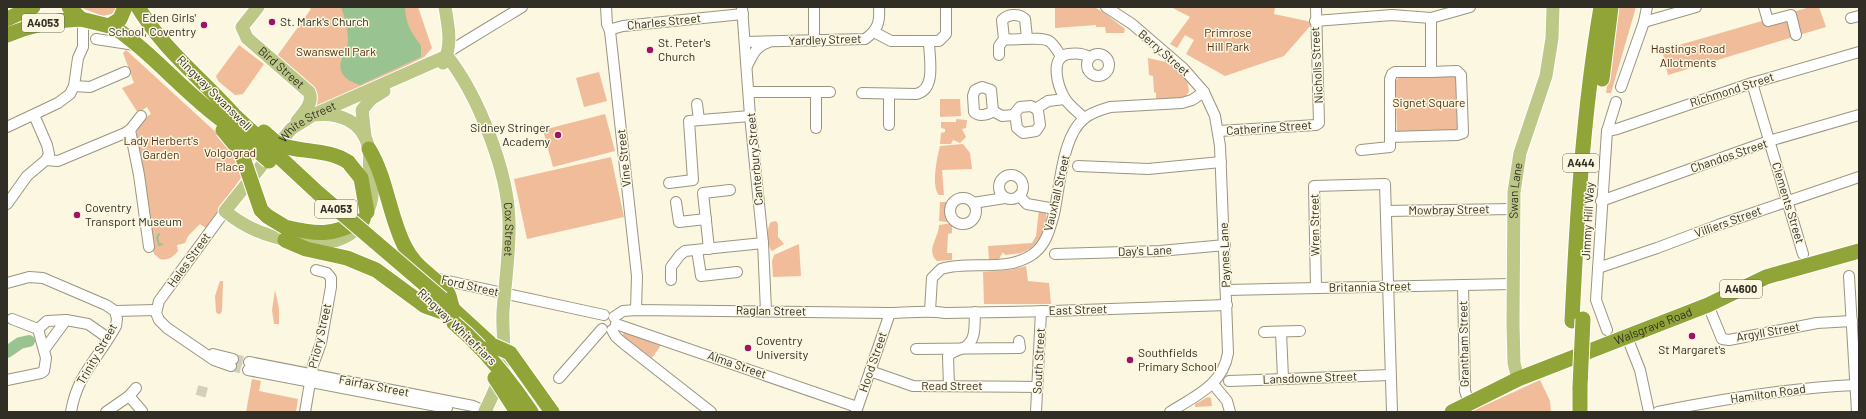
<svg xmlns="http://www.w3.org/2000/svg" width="1866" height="419" viewBox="0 0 1866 419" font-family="Barlow,sans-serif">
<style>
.green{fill:#f1bc99}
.water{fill:#99c390}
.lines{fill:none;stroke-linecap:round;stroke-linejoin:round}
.stream{stroke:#99c390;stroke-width:2}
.river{stroke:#99c390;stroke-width:12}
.minor-tunnel{stroke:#d2cfbb;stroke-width:10;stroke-dasharray:10 5;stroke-linecap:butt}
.minor-casing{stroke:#9a9581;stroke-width:12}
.major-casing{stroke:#fff;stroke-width:15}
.highway-casing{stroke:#fff;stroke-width:17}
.minor{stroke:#fff;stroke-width:10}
.major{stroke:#bdc887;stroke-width:13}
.highway{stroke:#91a437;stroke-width:15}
.highway-bridge-casing{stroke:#fff;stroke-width:17;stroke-linecap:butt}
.highway-bridge{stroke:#91a437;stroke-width:15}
.poi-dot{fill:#9b1466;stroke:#fbf7e0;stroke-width:1.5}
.labels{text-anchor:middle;stroke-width:3;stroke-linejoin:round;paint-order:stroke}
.shield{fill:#fbf7e0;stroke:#6d6a5d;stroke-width:1}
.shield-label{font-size:11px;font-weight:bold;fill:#302e25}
.poi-label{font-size:12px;fill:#302e25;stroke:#fbf7e0;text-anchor:start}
.street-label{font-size:12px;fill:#302e25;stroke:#fbf7e0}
.park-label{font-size:12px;fill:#552f13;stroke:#fbf7e0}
</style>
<rect width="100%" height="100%" fill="#fbf7e0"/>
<g class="green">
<path d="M80 7H118L112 14 102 16Z"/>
<path d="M308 7H418L432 48 424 57 312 113V102L275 59 311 9Z"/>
<path d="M1055 7H1094L1103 12 1125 29 1124 33H1106L1105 27H1096V25L1055 28Z"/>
<path d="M1171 7H1275L1274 14 1307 21 1310 22 1311 25 1284 56 1225 76 1186 54 1194 40 1185 35 1177 48 1170 44 1190 17Z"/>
<path d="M1619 7H1636L1611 93H1606Z"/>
<path d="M1810 7H1819L1826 27 1668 75 1662 50Z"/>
<path d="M239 45 264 64 243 94 235 95 218 81 216 76Z"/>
<path d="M126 50 220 136 262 148 206 228 200 224 188 236 185 243 177 245 178 251C173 257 168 261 160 259L154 254 150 238 136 141C137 127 140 121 151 114L147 107 138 113 122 88 134 83 123 53Z"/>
<path d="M1148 58 1166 62 1187 79 1189 91C1184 104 1167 100 1156 99V93L1154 92 1153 76 1149 75Z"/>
<path d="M599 72 607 101 584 107 576 78Z"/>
<path d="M1401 75H1452L1456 77 1457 129 1454 131 1401 133 1397 131 1395 82Z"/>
<path d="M940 99H960L961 116 940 117Z"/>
<path d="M605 114 615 151 553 167 543 130Z"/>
<path d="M956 119 967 120 966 128 962 129 966 137 960 143 953 140 951 144H940L941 133 945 132V129L941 128V122H956Z"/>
<path d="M963 144 970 153 972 169 942 170 944 195H939C931 187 937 157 940 146Z"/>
<path d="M611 157 624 217 527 239 514 179Z"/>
<path d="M940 202H948L947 222 939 221Z"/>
<path d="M1039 209 1046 213C1049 228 1036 249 1021 253 1016 254 1011 254 1005 255L1003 252 999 259 989 260 988 246 1032 243 1036 236Z"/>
<path d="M776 221 778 224V237L784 244 772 251C767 246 766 228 771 222Z"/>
<path d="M952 223V233L948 234 947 253H952V260L937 261C925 250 939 238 939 225Z"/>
<path d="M799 244 801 276 773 277 772 261 774 255Z"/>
<path d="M1026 266 1028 281 1049 283 1051 304H984L983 272 1010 270Z"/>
<path d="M220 281H223L222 311 220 314H218L216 312 215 296Z"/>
<path d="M275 290 279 309V324H274L272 310Z"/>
<path d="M625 332 661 345 652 358 622 335Z"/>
<path d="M252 379 261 381 259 391 298 399 296 412H246Z"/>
<path d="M1540 380 1550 401 1551 412H1470Z"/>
<path d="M1208 397 1211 398 1212 406 1195 407V404Z"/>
</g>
<path class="water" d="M341 7H405C406 26 411 31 421 46V57L360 85C347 81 336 73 342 58 344 52 348 48 348 41 348 30 345 17 341 7Z"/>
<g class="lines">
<path class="stream" d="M159 234 157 238 159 245 162 244"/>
<path class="river" d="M7 352 20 343 29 341"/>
<g class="minor-tunnel">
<path d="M233 359 249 362"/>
<path d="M231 366 248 370"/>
<path d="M197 390 208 393"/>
</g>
<g class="minor-casing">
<g id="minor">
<path d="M606 7 607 24 610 31 637 276 636 310"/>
<path d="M742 7 750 116 763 243 766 311"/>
<path d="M1106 7 1132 24 1183 68 1204 92 1215 116 1220 146 1228 353C1223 385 1195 396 1170 412"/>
<path d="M1764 7 1768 21 1791 15 1796 35"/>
<path d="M1851 18 1859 16"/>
<path d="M1315 21 1392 15 1431 18 1470 7"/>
<path d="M1644 22 1696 7"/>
<path d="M610 31 612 29 623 26 743 14"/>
<path d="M874 32 891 41H939L946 34V7"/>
<path d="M96 39 135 45"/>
<path d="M1004 39C1014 41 1040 36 1049 41 1054 44 1058 52 1061 56"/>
<path d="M814 41V7"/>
<path d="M745 42 865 39C878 30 880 22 879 7"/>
<circle cx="1098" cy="65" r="11"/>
<path d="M999 55V46L1004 39 1002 20C1008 14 1018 13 1025 19L1027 38"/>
<path d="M447 56 453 49 522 7"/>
<path d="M747 66C753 54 756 46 769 42"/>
<path d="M1752 83 1803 254"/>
<path d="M74 86 90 87 125 72"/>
<path d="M982 87 991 90 993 111C988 115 979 117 974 112L973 96 975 90Z"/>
<path d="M1621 87 1644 22 1647 7"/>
<path d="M749 92H830"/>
<path d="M816 93V128"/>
<path d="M862 93 916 94C937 90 929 57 929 42"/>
<path d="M889 94V125"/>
<path d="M697 104 699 120"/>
<path d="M1031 106 1038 110 1040 125 1036 131 1023 133 1017 128 1015 113 1020 107Z"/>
<path d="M1037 108 1048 101 1065 99"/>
<path d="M993 111 1002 116 1014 115"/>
<path d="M1084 118C1078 112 1068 105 1064 97 1058 86 1049 57 1068 54 1075 53 1083 53 1089 57"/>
<path d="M7 127 58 103 70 94 74 86 78 58 83 47V20"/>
<path d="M130 130 139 175 149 247"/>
<path d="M1219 131 1316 125 1319 123 1316 7"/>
<path d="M1607 131 1617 129 1752 83 1859 52"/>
<path d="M1391 137 1457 135 1463 133 1461 75 1457 71 1431 72V18"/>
<path d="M1361 150 1390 147V79L1392 74 1395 72H1431"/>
<path d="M46 160 58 161 125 133 130 130 141 116"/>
<path d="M1078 166 1148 169 1221 162"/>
<circle cx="1011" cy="187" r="12"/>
<path d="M669 183 693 180 689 121 750 116"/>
<path d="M1019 196 1027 204 1055 209"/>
<circle cx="963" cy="211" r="13"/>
<path d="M1601 201 1769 141 1859 115"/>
<path d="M676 202 679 222 706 219"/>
<path d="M973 203 1005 198"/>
<path d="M7 204 27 176 46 160 49 154 47 145 34 115"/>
<path d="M225 211 159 301 156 313 159 320 167 328 214 360 231 366"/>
<path d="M1386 211 1513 209"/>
<path d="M709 249 703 193 730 190"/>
<path d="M697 250 701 276 737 272"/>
<path d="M1055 254 1160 251 1225 245"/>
<path d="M1598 268 1657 248 1718 225 1859 177"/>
<path d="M1849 276 1857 412"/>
<path d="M434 278 604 315"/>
<path d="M671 280V267L680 255 685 251 763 243"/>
<path d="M7 283 29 277 43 278 106 305 115 311 117 319 116 326C99 358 77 374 71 412"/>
<path d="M1463 285 1465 391 1469 403"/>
<path d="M1316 288 1314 186 1385 184 1392 412"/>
<path d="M1227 290 1512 284"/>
<path d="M1708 305 1722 339 1729 340 1817 323 1852 321"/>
<path d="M115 311 156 310"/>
<path d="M930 311 932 278 941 269C970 260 1007 273 1033 254 1046 245 1050 229 1054 214 1060 187 1062 135 1085 118 1092 112 1101 110 1110 107L1182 103 1192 100 1204 92"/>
<path d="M614 317 623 311 636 310 890 313C909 313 927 310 945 313L1052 311 1227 305"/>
<path d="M12 319 38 329"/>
<path d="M616 324 857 407"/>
<path d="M38 329 47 321 66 320 88 324 108 338"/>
<path d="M612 330 616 337 623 343 711 412"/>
<path d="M1607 330 1596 300 1607 131 1616 102"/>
<path d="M1264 332 1300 331"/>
<path d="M1281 332 1283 378"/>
<path d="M1627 337 1640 370 1649 412"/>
<path d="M916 349 1020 348 1019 341"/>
<path d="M44 350 66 320"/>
<path d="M213 354 233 359"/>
<path d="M249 362 473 406 485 411"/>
<path d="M248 370 447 408"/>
<path d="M870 371 913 386 1037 387"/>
<path d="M559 378 602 329"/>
<path d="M7 380 41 373 44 371 46 358 38 329"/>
<path d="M1229 381 1390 375"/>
<path d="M1213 384 1227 401 1230 412"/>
<path d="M949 386 948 356C954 350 958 351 965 347 977 340 974 324 975 312"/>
<path d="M129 396 142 411"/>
<path d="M106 412 129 396 136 388"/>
<path d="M305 412 313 365 321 343 331 287V278L327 273 316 270"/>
<path d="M856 412 890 313"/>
<path d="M1036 412 1041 311"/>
<path d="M1658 412C1722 399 1789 388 1855 385"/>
</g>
</g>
<g class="major-casing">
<g id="major">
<path id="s1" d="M258 7 242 27 247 38 309 92C314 103 304 112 297 121"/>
<path id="s2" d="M447 56C478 95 508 171 509 221 510 252 505 281 503 312 502 327 505 342 503 357 502 376 493 395 485 411L487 412"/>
<path d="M443 63C453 45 448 26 445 7"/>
<path id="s3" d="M313 115C338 112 363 120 369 149 370 156 369 165 370 173 371 179 372 185 372 191 373 200 369 208 365 217 350 245 321 245 293 241 268 237 245 228 225 211L291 129 313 115 447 56"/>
<path d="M365 136 362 110 371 99 384 91"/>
<path id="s4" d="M1518 379 1514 363 1513 323 1514 192 1520 153 1546 76 1552 38 1553 7"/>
</g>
</g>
<g class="highway-casing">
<g id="highway">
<path d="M69 7 81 19 109 26 120 19 125 7"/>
<path d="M138 7C163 49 202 79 234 115"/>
<path d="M7 19 33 7"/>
<path d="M111 25C153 53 185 94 226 123"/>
<path d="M7 35C31 25 55 20 81 19"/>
<path d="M1602 79 1611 7"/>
<path d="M369 149C387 179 389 216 405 247 416 269 433 275 447 292 450 295 450 302 452 306"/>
<path d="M348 162 361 178 367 212"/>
<path d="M285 227C318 235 331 236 363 220"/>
<path d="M285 240 306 249 347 258 376 270 425 306 442 312"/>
<path d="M444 301 492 345"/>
<path d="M1572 321C1577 216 1583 111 1601 7"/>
<path d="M1580 387V412"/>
<path id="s5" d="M1452 412 1518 379 1708 305 1766 277 1859 251"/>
</g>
</g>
<use href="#minor" class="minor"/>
<use href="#major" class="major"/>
<use href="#highway" class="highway"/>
<g class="highway-bridge-casing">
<g id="highway-bridge">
<path d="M234 115 318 193 442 299"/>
<path d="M226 123 269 161"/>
<path d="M223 130 241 152 261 210 267 216 285 227"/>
<path d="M264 132C268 135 272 140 276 142 295 154 326 147 348 162"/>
<path d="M454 323C485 349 509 379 531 412"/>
<path d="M492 345 510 353 552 412"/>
<path d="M495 378 517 412"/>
<path d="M1580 387 1583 319"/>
</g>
</g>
<use href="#highway-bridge" class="highway-bridge"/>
</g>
<g class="poi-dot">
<circle cx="272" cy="22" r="4"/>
<circle cx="204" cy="25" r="4"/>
<circle cx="650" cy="50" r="4"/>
<circle cx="558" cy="135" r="4"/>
<circle cx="77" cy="215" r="4"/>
<circle cx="1692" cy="336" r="4"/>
<circle cx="748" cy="348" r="4"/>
<circle cx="1130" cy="360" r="4"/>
</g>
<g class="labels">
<g class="shield">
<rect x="22" y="14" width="42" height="18" rx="3"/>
<rect x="1563" y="154" width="36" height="18" rx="3"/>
<rect x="315" y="200" width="42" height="18" rx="3"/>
<rect x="1720" y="280" width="42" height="18" rx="3"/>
</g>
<g class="shield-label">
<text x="43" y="27">A4053</text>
<text x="1581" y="167">A444</text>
<text x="336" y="213">A4053</text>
<text x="1741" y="293">A4600</text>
</g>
<g class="poi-label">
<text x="196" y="22" text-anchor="end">Eden Girls'<tspan x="196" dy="14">School, Coventry</tspan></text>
<text x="280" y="26">St. Mark's Church</text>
<text x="658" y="47">St. Peter's<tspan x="658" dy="14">Church</tspan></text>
<text x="550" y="132" text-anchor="end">Sidney Stringer<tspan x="550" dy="14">Academy</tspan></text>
<text x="85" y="212">Coventry<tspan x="85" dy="14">Transport Museum</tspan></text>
<text x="756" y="345">Coventry<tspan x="756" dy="14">University</tspan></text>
<text x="1692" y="354" text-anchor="middle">St Margaret's</text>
<text x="1138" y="357">Southfields<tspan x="1138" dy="14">Primary School</tspan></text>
</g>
<g class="street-label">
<text transform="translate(664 22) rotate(-6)" y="4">Charles Street</text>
<text transform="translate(825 40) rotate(-2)" y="4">Yardley Street</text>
<text transform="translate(1164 53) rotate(41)" y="4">Berry Street</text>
<text transform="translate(1317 65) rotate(-93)" y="4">Nicholls Street</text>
<text dy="4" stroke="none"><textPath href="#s1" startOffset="83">Bird Street</textPath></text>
<text transform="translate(1732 90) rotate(-18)" y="4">Richmond Street</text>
<text transform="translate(214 93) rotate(45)" y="4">Ringway Swanswell</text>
<text dy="4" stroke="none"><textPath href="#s3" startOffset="422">White Street</textPath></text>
<text transform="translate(1269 128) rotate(-4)" y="4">Catherine Street</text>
<text transform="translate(1729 156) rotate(-19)" y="4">Chandos Street</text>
<text transform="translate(624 158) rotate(-96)" y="4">Vine Street</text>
<text transform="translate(755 159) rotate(-95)" y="4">Canterbury Street</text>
<text dy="4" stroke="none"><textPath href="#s4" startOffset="189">Swan Lane</textPath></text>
<text transform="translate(1057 193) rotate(-77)" y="4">Vauxhall Street</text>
<text transform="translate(1788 203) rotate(73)" y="4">Clements Street</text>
<text transform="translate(1449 210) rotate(-1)" y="4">Mowbray Street</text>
<text transform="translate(1588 221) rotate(-87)" y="4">Jimmy Hill Way</text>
<text transform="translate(1728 222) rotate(-20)" y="4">Villiers Street</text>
<text transform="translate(1315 225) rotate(-91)" y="4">Wren Street</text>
<text dy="4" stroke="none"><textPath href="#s2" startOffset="187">Cox Street</textPath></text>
<text transform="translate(1145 251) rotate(-2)" y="4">Day's Lane</text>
<text transform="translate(1225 255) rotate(-92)" y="4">Paynes Lane</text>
<text transform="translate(189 260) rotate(-54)" y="4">Hales Street</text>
<text transform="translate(470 286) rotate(13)" y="4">Ford Street</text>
<text transform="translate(1370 287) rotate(-1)" y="4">Britannia Street</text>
<text transform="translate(1078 310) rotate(-2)" y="4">East Street</text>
<text transform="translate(771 311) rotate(1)" y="4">Raglan Street</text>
<text dy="4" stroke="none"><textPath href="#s5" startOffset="219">Walsgrave Road</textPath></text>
<text transform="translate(457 327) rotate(44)" y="4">Ringway Whitefriars</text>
<text transform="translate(1768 332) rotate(-10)" y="4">Argyll Street</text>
<text transform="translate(320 336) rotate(-77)" y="4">Priory Street</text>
<text transform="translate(1464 344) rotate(-91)" y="4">Grantham Street</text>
<text transform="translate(97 354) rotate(-60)" y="4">Trinity Street</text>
<text transform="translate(1039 361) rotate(-87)" y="4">South Street</text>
<text transform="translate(873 362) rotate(-71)" y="4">Hood Street</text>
<text transform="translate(737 365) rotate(19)" y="4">Alma Street</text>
<text transform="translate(1310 378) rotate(-2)" y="4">Lansdowne Street</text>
<text transform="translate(374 386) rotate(11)" y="4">Fairfax Street</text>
<text x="952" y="390">Read Street</text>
<text transform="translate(1768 394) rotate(-8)" y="4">Hamilton Road</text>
</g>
<g class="park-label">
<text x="1228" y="37">Primrose<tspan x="1228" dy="14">Hill Park</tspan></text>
<text x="1688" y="53">Hastings Road<tspan x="1688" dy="14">Allotments</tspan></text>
<text x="336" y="56">Swanswell Park</text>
<text x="1429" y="107">Signet Square</text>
<text x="161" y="145">Lady Herbert's<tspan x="161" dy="14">Garden</tspan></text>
<text x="230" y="157">Volgograd<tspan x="230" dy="14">Place</tspan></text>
</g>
</g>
<rect width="1866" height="419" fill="none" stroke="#302e25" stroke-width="16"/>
</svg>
